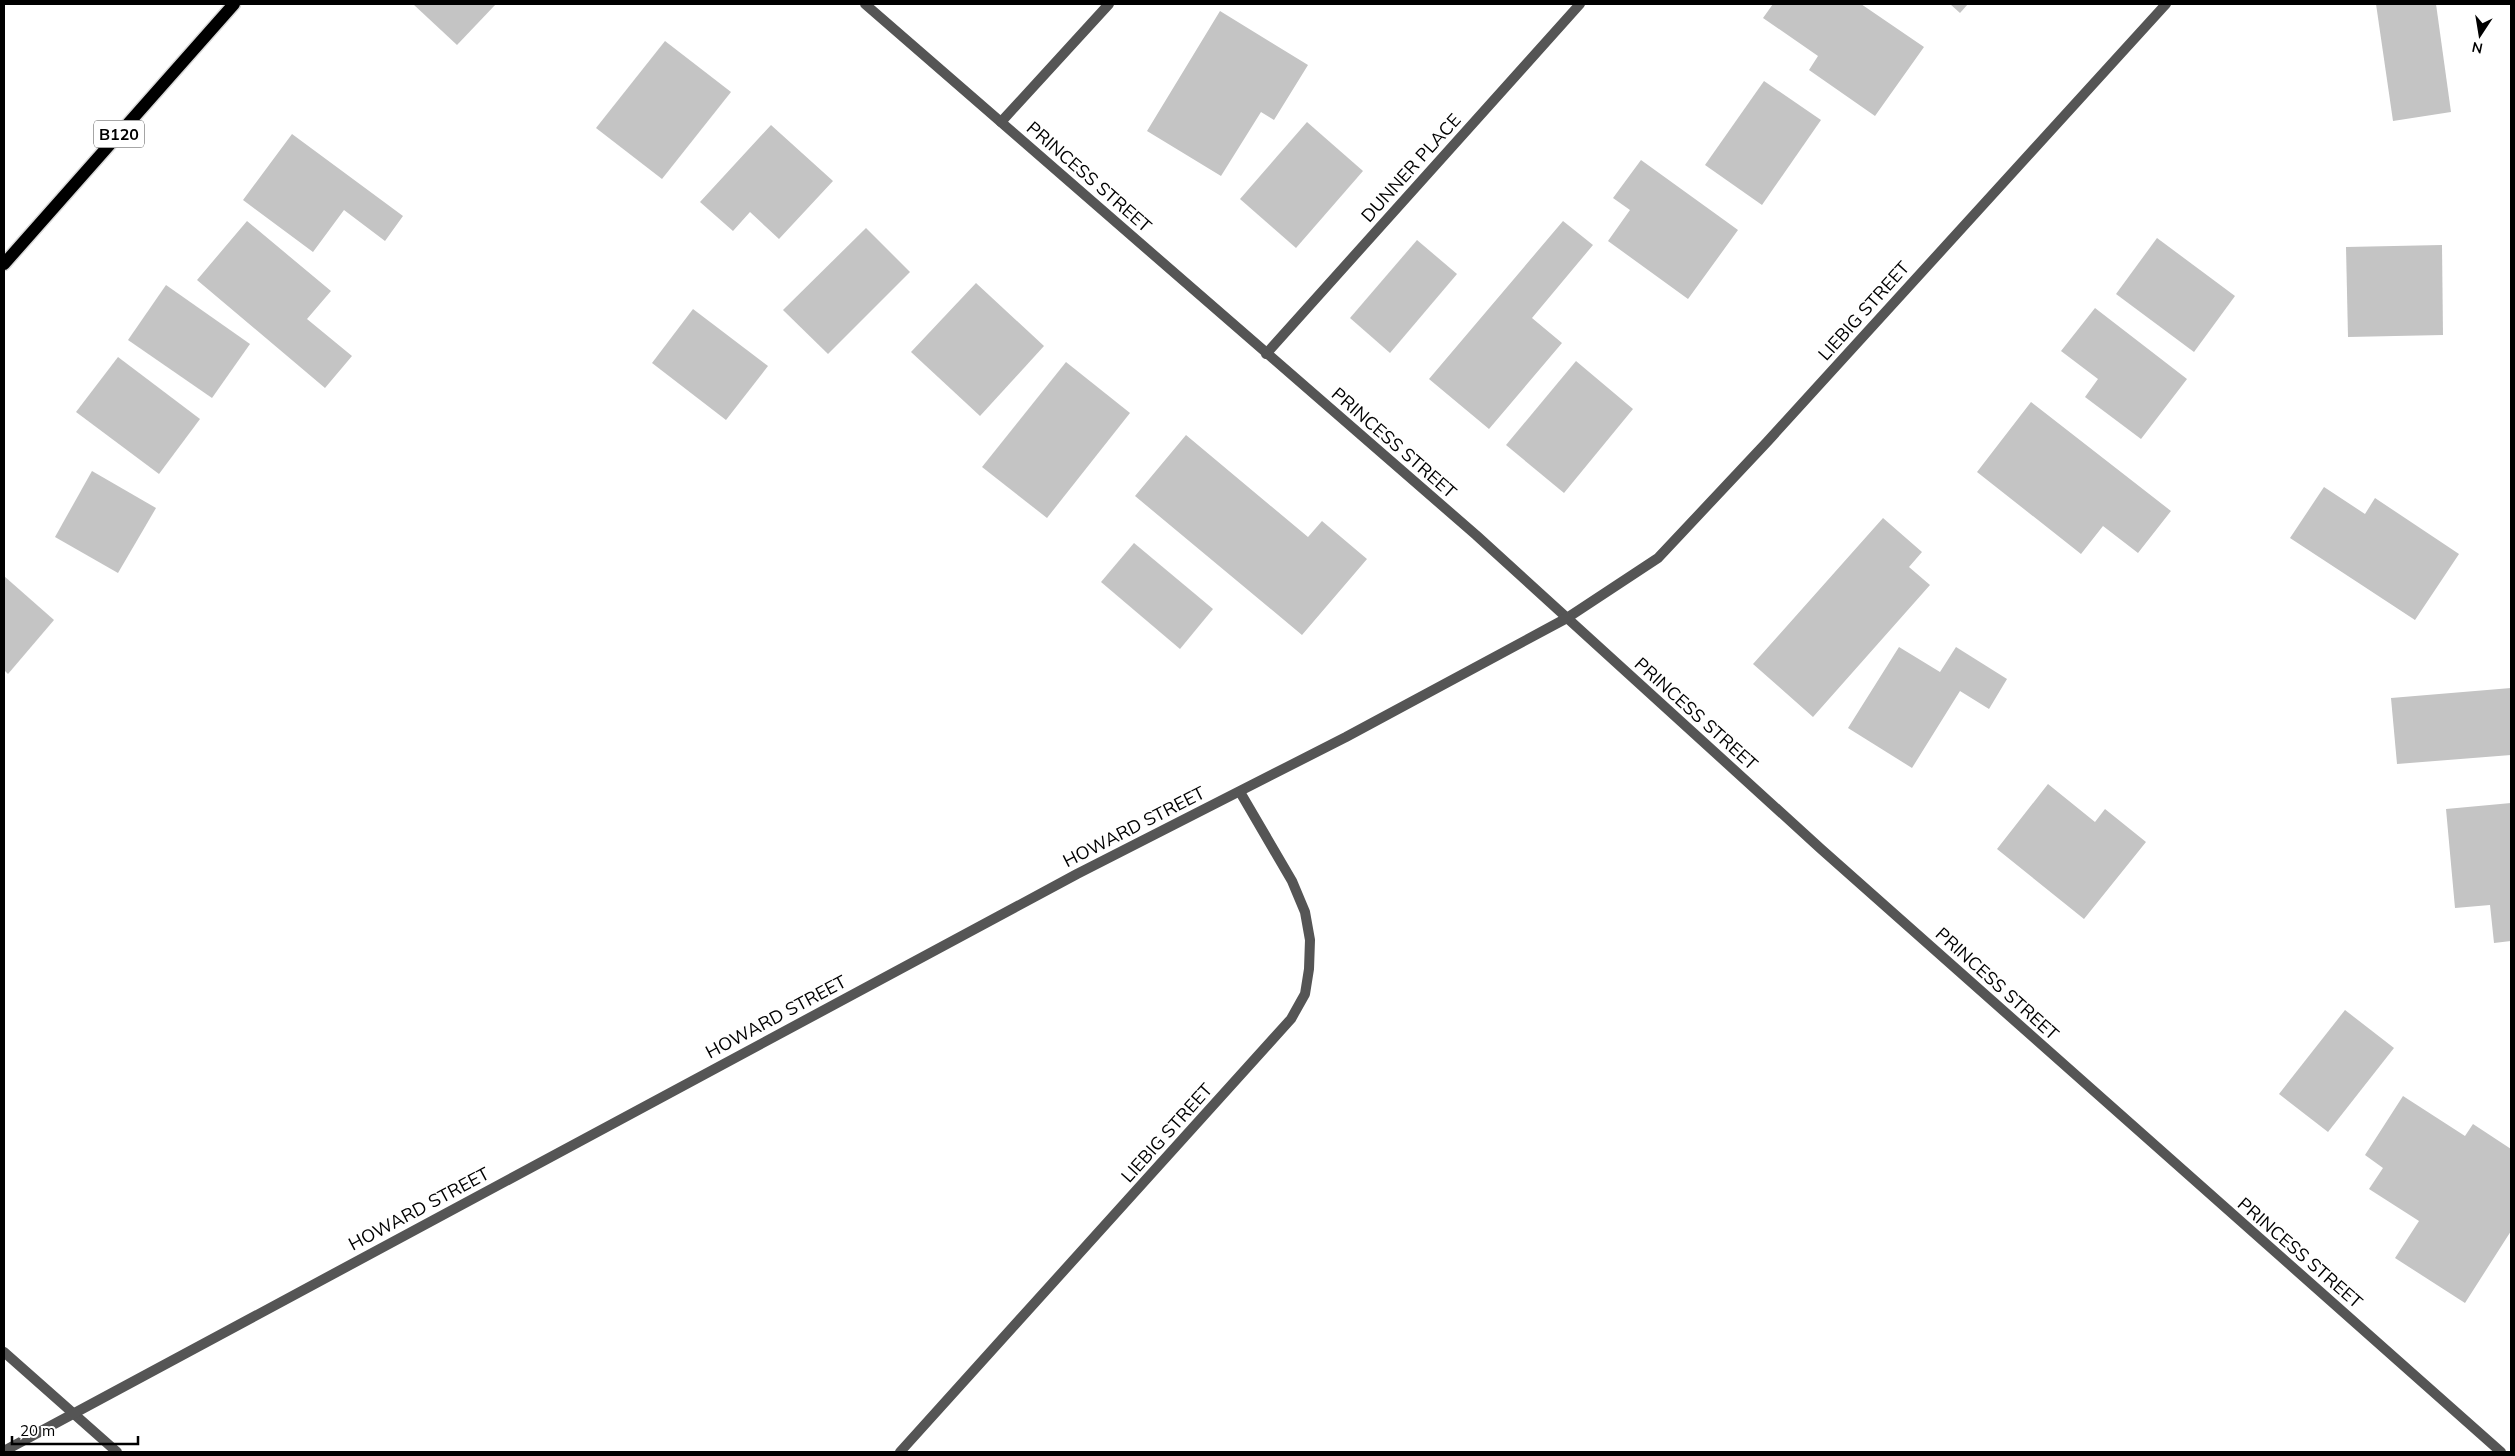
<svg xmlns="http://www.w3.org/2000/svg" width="2515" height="1456" viewBox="0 0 2515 1456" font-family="Mulish,sans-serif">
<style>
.building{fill:#c4c4c4}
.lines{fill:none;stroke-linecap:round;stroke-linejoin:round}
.primary-casing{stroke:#dbdbdb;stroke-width:15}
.service{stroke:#555;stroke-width:10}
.minor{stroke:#555;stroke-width:10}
.primary{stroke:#000;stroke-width:12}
.labels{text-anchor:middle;stroke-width:4;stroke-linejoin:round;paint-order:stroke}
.shield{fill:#fff;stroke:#4c4c4c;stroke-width:1}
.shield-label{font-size:16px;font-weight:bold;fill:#000}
.street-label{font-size:18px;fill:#000;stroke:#fff}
</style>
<rect width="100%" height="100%" fill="#fff"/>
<g class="building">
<path d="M413 4H496L457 45Z"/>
<path d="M1773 4H1861L1924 47 1875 116 1809 70 1818 56 1763 18Z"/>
<path d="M1950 4H1968L1960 13Z"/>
<path d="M2376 4H2436L2451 112 2393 121Z"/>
<path d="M1220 11 1308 65 1274 120 1261 112 1221 176 1147 131Z"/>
<path d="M665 41 731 92 662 179 596 128Z"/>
<path d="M1764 81 1821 120 1762 205 1705 165Z"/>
<path d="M1307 122 1363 171 1296 248 1240 199Z"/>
<path d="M771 125 833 181 779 239 750 212 733 231 700 202Z"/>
<path d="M292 134 403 216 385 241 344 210 313 252 243 200Z"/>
<path d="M1641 160 1738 230 1688 299 1608 241 1630 210 1613 198Z"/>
<path d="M247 221 331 291 307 319 352 356 325 388 197 280Z"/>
<path d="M1563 221 1593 245 1532 318 1562 343 1489 429 1429 379Z"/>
<path d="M866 228 910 272 828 354 783 310Z"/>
<path d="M2157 238 2235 296 2194 352 2116 294Z"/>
<path d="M1417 240 1457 274 1390 353 1350 318Z"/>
<path d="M2442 245 2443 335 2348 337 2346 247Z"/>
<path d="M976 283 1044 346 980 416 911 352Z"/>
<path d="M166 285 250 344 212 398 128 340Z"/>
<path d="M2095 308 2187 379 2141 439 2085 397 2098 379 2061 351Z"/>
<path d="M693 309 768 366 726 420 652 363Z"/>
<path d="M118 357 200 419 159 474 76 412Z"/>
<path d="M1576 361 1633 409 1564 493 1506 445Z"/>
<path d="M1066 362 1130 413 1047 518 982 467Z"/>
<path d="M2031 402 2171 511 2138 553 2103 526 2081 554 1977 472Z"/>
<path d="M1186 435 1308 537 1322 521 1367 559 1302 635 1135 496Z"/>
<path d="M92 471 156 508 118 573 55 537Z"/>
<path d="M2324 487 2365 514 2375 498 2459 554 2415 620 2290 538Z"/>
<path d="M1883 518 1922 552 1909 567 1930 585 1813 717 1753 664Z"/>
<path d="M1134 543 1213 609 1180 649 1101 582Z"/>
<path d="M4 576 54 620 8 674 4 670Z"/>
<path d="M1899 647 1940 672 1956 647 2007 679 1989 709 1960 691 1912 768 1848 728Z"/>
<path d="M2511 688V755L2397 764 2391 698Z"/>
<path d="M2048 784 2095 822 2105 809 2146 842 2084 919 1997 849Z"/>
<path d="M2511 803V941L2494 943 2490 905 2455 908 2446 809Z"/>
<path d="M2345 1010 2394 1048 2328 1132 2279 1094Z"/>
<path d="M2403 1096 2465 1136 2473 1124 2511 1149V1231L2465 1303 2395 1258 2419 1221 2369 1189 2383 1168 2365 1155Z"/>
</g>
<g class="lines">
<g class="primary-casing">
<path id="primary" d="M4 264 234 4"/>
</g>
<path class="service" d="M1266 354 1580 4"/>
<g class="minor">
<path d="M865 4 1476 535 1821 849 2501 1452"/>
<path d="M1001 122 1109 4"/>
<path d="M4 1352 117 1452"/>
<path d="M4 1451 1077 874 1346 737 1567 618 1658 558 1767 442 2166 4"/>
<path d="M900 1452 1291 1019 1305 994 1309 969 1310 940 1305 912 1292 881 1240 792"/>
</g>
<use href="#primary" class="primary"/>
</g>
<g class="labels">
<rect class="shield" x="94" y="120.5" width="50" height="27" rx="4"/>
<g class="shield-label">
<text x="119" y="140">B120</text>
</g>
<g class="street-label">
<text transform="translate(1411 168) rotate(-48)" y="6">DUNNER PLACE</text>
<text transform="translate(1089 177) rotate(41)" y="6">PRINCESS STREET</text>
<text transform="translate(1864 311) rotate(-48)" y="6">LIEBIG STREET</text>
<text transform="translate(1394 443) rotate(41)" y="6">PRINCESS STREET</text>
<text transform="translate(1696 714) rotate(42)" y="6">PRINCESS STREET</text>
<text transform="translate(1134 827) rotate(-27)" y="6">HOWARD STREET</text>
<text transform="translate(1997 984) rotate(42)" y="6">PRINCESS STREET</text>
<text transform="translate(776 1017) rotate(-28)" y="6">HOWARD STREET</text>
<text transform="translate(1167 1133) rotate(-48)" y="6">LIEBIG STREET</text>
<text transform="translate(419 1209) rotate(-28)" y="6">HOWARD STREET</text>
<text transform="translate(2300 1253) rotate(41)" y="6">PRINCESS STREET</text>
</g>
</g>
<rect width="2515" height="1456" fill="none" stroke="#000000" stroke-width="10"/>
<g transform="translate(2480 35) rotate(192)" stroke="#ffffff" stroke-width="4" paint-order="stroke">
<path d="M0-4L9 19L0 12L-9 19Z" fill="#000000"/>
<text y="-8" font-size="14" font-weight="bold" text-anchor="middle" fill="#000000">N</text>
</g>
<path d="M12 1436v8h126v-8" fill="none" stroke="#000000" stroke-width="2.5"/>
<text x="20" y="1436" font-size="15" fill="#000000" stroke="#ffffff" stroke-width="4" paint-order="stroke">20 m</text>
</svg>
